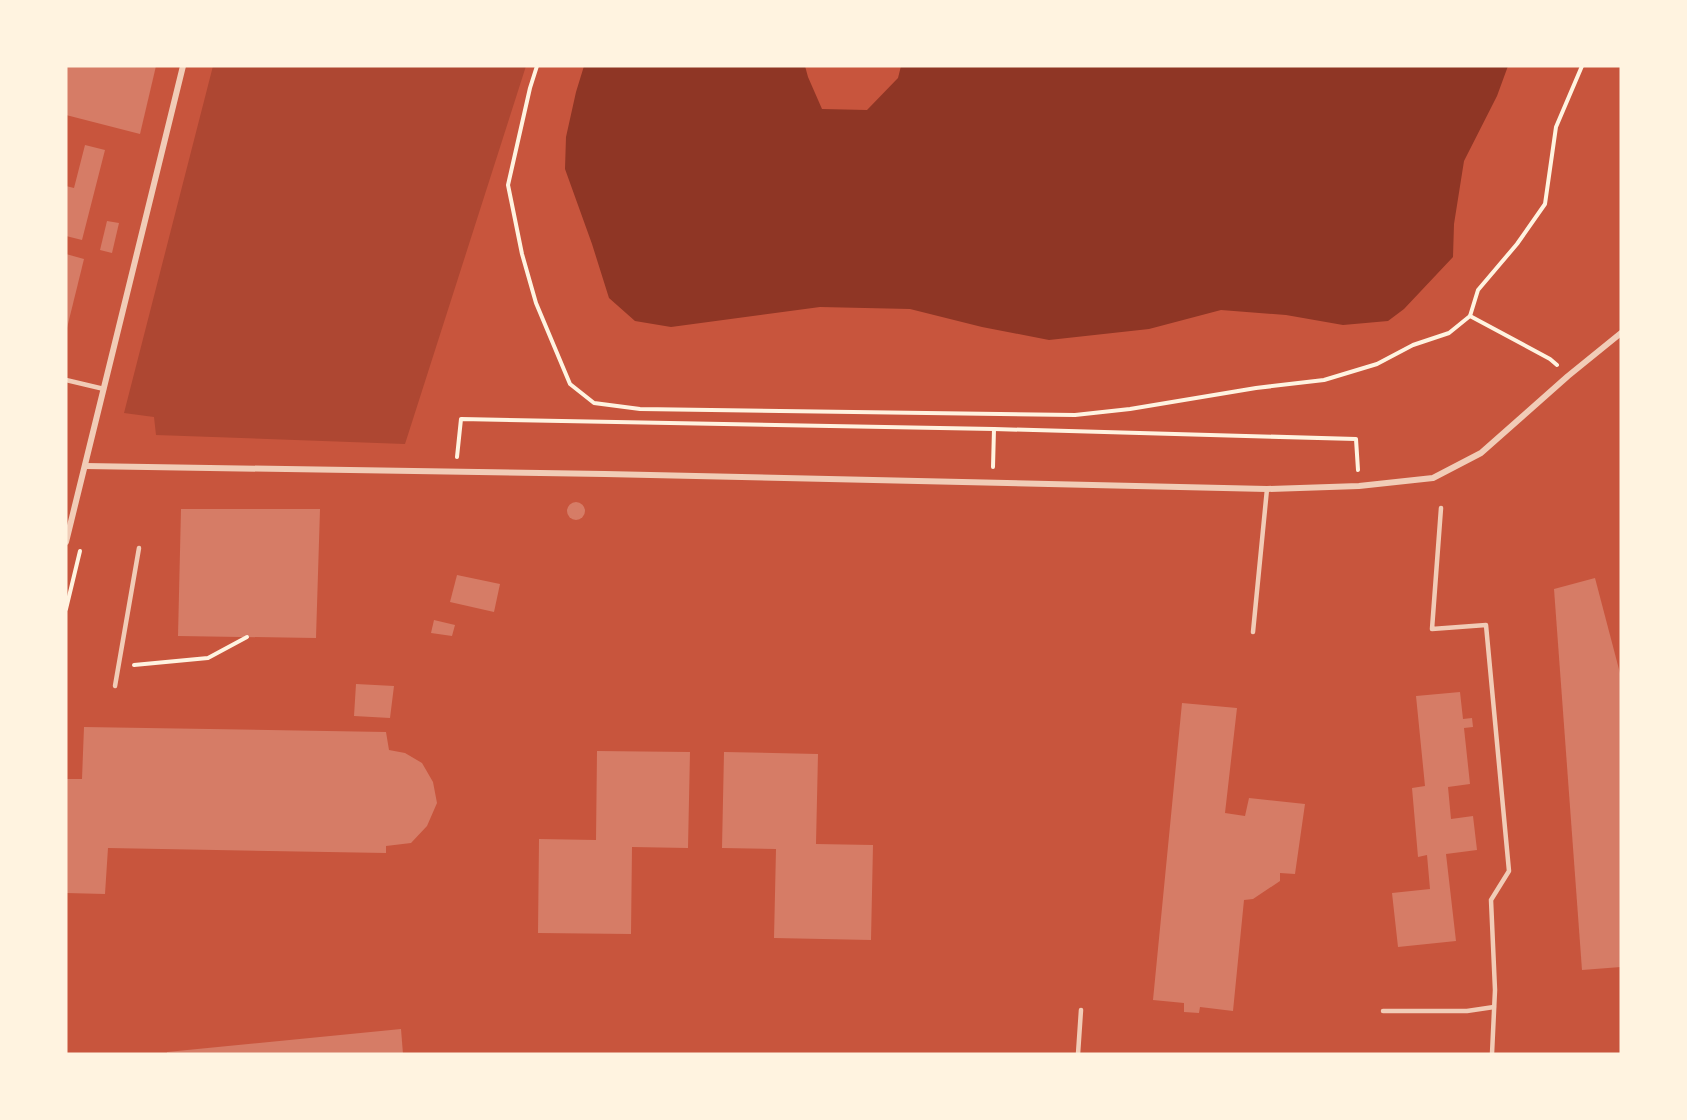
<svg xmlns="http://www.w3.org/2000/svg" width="1687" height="1120" viewBox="0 0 1687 1120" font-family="Spectral,serif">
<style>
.green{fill:#ae4732}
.water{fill:#8f3625}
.building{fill:#d67c66}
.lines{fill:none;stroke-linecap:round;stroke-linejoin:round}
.path{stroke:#fff3e0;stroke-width:4}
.service{stroke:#f1ccb7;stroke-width:4.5}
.minor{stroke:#f1ccb7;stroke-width:6}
</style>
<rect width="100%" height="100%" fill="#c8553d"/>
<path class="green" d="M213 66H526L405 444 156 435 154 417 124 413Z"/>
<path class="water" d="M584 66H805L808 77 822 109 867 110 898 78 901 66H1508L1497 96 1464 161 1454 224 1453 257 1404 309 1388 321 1343 325 1286 315 1221 310 1149 329 1049 340 982 327 910 309 820 307 671 327 635 321 609 298 592 244 565 169 566 137 576 92Z"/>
<g class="building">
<path d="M66 66H156L140 134 66 115Z"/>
<path d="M85 145 105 150 82 240 66 236V186L74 188Z"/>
<path d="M107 221 119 223 112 253 100 250Z"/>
<path d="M66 254 84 259 67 328H66Z"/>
<circle cx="576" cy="511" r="9"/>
<path d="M181 509H320L316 638 178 636Z"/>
<path d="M457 575 500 584 494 612 450 602Z"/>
<path d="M1595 578 1621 677V967L1582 970 1554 589Z"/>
<path d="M434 620 455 625 452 636 431 633Z"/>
<path d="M356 684 394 686 390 718 354 716Z"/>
<path d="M1460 692 1463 719 1472 718 1473 727 1464 728 1470 784 1448 787 1451 819 1473 816 1477 850 1446 854 1456 941 1398 947 1392 893 1430 889 1427 855 1418 857 1412 788 1425 786 1416 696Z"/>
<path d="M1182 703 1237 708 1225 813 1245 816 1249 798 1305 804 1295 874 1280 873V881L1253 899 1244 900 1233 1011 1200 1007 1199 1013 1184 1012V1003L1153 1000Z"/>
<path d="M84 727 386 732 389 750 405 753 422 763 433 782 437 803 427 826 411 843 386 846V853L108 848 105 894 66 893V779H82Z"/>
<path d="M597 751 690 752 688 848 632 847 631 934 538 933 539 839 596 840Z"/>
<path d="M724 752 818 754 816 844 873 845 871 940 774 938 776 849 722 848Z"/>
<path d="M401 1029 403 1054H167V1052Z"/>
</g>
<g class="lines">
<g class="path">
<path d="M537 66 530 88 508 185 522 254 536 303 570 384 594 403 640 409 1075 415 1130 409 1256 388 1324 380 1377 364 1413 345 1449 333 1470 316 1478 290 1517 244 1545 204 1556 127 1582 66"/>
<path d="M1470 316 1550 359 1557 365"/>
<path d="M457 457 461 419 994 429 1356 439 1358 470"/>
<path d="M993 467 994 429"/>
<path d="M66 609 80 551"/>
<path d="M134 665 208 658 247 637"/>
</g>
<g class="service">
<path d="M66 380 104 389"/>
<path d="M1441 508 1432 629 1486 625 1509 871 1491 900 1495 990 1492 1054"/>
<path d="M1253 632 1267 489"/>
<path d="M115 686 139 548"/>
<path d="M1383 1011H1467L1494 1007"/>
<path d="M1078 1054 1081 1010"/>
</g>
<g class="minor">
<path d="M85 466 605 474 1267 489 1359 486 1433 478 1481 453 1568 376 1621 333"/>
<path d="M66 542 183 66"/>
</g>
</g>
<rect width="1687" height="1120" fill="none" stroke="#fff3e0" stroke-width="135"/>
</svg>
